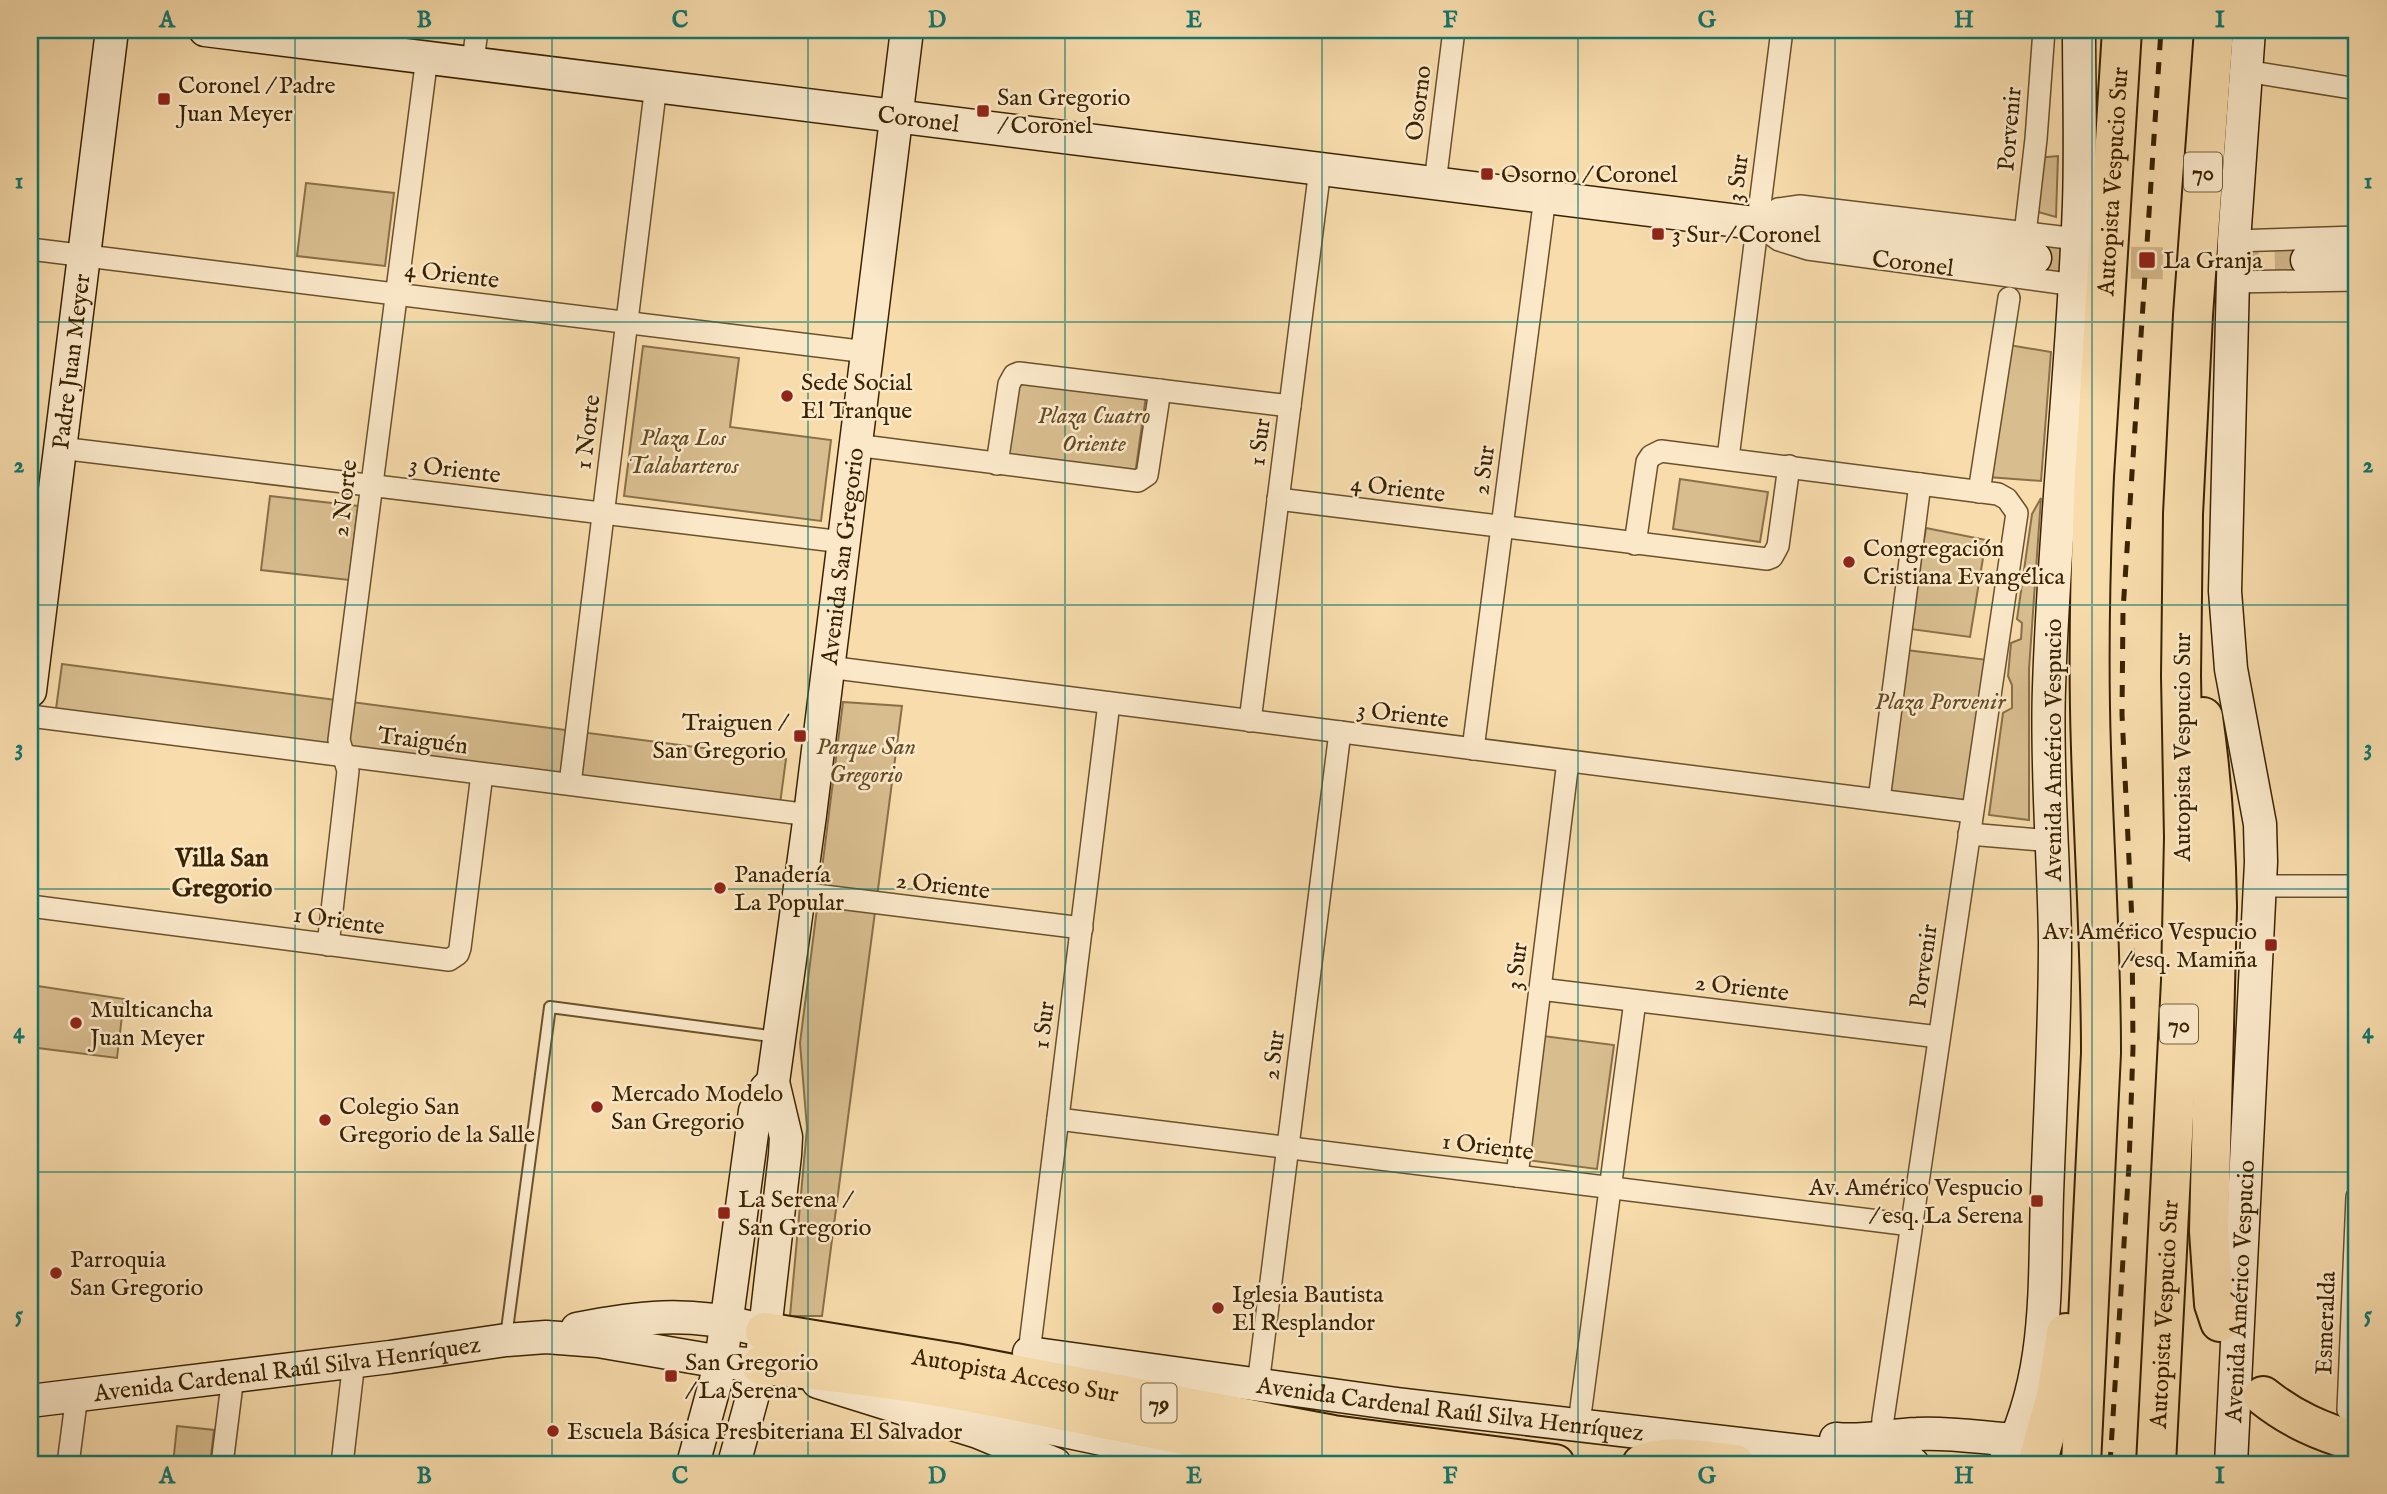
<svg xmlns="http://www.w3.org/2000/svg" width="2387" height="1494" viewBox="0 0 2387 1494" font-family="'IM FELL English',serif">
<style>
.green{fill:#d8bd8f;stroke:#897048;stroke-width:2}
.lines{fill:none;stroke-linecap:round;stroke-linejoin:round}
.secondary-tunnel{stroke:#d2b78a;stroke-width:32;stroke-dasharray:32 16;stroke-linecap:butt}
.lane-casing{stroke:#6a512c;stroke-width:14}
.street-casing{stroke:#6a512c;stroke-width:24}
.secondary-casing{stroke:#3a2301;stroke-width:35}
.highway-casing{stroke:#3a2301;stroke-width:42}
.lane{stroke:#fae8c9;stroke-width:10}
.street{stroke:#fae8c9;stroke-width:21}
.secondary{stroke:#fae8c9;stroke-width:32}
.highway{stroke:#f8dcac;stroke-width:38}
.rail{stroke:#3a2301;stroke-width:5;stroke-dasharray:12 12;stroke-linecap:butt}
.grid{fill:none;stroke:#0f766e;stroke-width:2;stroke-opacity:0.55}
.poi-dot{fill:#8f2418;stroke:#fae8c9;stroke-width:2.5}
.labels{text-anchor:middle;stroke-width:5;stroke-linejoin:round;paint-order:stroke}
.shield{fill:#fae8c9;stroke:#745e3d;stroke-width:2}
.shield-label{font-size:23px;font-weight:bold;fill:#3a2301}
.poi-label{font-size:24px;fill:#3a2301;stroke:#fae8c9;text-anchor:start}
.street-label{font-size:24px;fill:#3a2301;stroke:#fae8c9}
.park-label{font-size:24px;font-style:italic;fill:#624a24;stroke:#fae8c9}
.neighbourhood-label{font-size:26px;font-weight:bold;fill:#3a2301;stroke:#fae8c9}
.neatline{fill:none;stroke:#0f766e;stroke-width:2.5}
.grid-label{font-size:23px;text-anchor:middle;font-weight:bold;fill:#0f766e}
</style>
<rect width="100%" height="100%" fill="#f8dcac"/>
<filter id="stains"><feTurbulence type="fractalNoise" baseFrequency=".00286" numOctaves="4"/><feColorMatrix values="0 0 0 0 .2 0 0 0 0 .09 0 0 0 0 .02 0 0 0 .5 -.17"/></filter>
<radialGradient id="worn" r=".72"><stop offset=".6" stop-color="#630" stop-opacity="0"/><stop offset="1" stop-color="#630" stop-opacity=".3"/></radialGradient>
<g class="green">
<path d="M2058 156 2056 217 2031 210 2036 158Z"/>
<path d="M306 183 394 193 385 266 297 256Z"/>
<path d="M2009 345 2051 352 2041 481 1988 477Z"/>
<path d="M643 346 739 358 730 427 831 440 821 521 624 496Z"/>
<path d="M1023 380 1146 396 1135 475 1004 454 1013 386Z"/>
<path d="M1680 479 1768 492 1760 542 1673 529Z"/>
<path d="M270 496 358 506 349 580 261 570Z"/>
<path d="M2041 498 2029 669V820L1989 815 2003 713 2012 708V685L2008 676 2011 643 2021 639 2022 623 2017 619 2032 514Z"/>
<path d="M1926 528 1986 540 1970 637 1910 629Z"/>
<path d="M1906 650 1988 660 1964 800 1894 792 1890 790Z"/>
<path d="M62 664 786 759 780 804 56 709Z"/>
<path d="M843 702 902 706 822 1316H790L807 1128 800 1043Z"/>
<path d="M31 985 124 999 117 1058 30 1047Z"/>
<path d="M1543 1036 1614 1045 1597 1169 1526 1160Z"/>
<path d="M177 1426 214 1430 210 1464H173Z"/>
</g>
<g class="lines">
<path class="secondary-tunnel" d="M2035 258C2126 266 2216 263 2307 260"/>
<g class="lane-casing">
<path id="lane" d="M506 1337 550 1007 777 1037"/>
</g>
<g class="street-casing">
<g id="street">
<path d="M473 62 477 30"/>
<path d="M2246 71 2357 89"/>
<path d="M1435 183 1454 30"/>
<path d="M2025 234 2036 139 2044 30"/>
<path d="M2234 241 2357 237"/>
<path d="M30 249 867 352"/>
<path d="M2232 282 2357 280"/>
<path d="M2075 285 1808 249 1779 240 1757 224 1778 209 1800 206 2077 239"/>
<path d="M855 445 1138 481 1147 475 1148 469 1160 390"/>
<path d="M60 448 843 542"/>
<path d="M1728 458 1782 30"/>
<path d="M997 464 1009 384 1014 375 1019 373 1290 406"/>
<path d="M1979 492 2009 298"/>
<path d="M1278 499 1767 559 1772 557 1778 546 1789 466"/>
<path d="M1635 544 1647 462 1651 456 1661 451 1998 494 2007 499 2017 513 1883 1419 1882 1436"/>
<path d="M828 667 1972 812"/>
<path d="M30 716 810 815"/>
<path d="M1250 721 1320 169"/>
<path d="M1473 749 1545 197"/>
<path d="M570 784 656 85"/>
<path d="M1879 800 1920 484"/>
<path d="M1969 834 2052 841"/>
<path d="M2261 886H2357"/>
<path d="M799 893 1082 928"/>
<path d="M30 906 449 960 458 954 460 948 482 774"/>
<path d="M328 945 348 771 339 740 427 57"/>
<path d="M1540 989 1939 1037"/>
<path d="M1058 1119 1911 1225"/>
<path d="M1517 1176 1568 761"/>
<path d="M1029 1353 1109 703"/>
<path d="M1258 1385 1340 732"/>
<path d="M1581 1408 1635 1001"/>
<path d="M2348 1410 2357 1197"/>
<path d="M68 1464 77 1395"/>
<path d="M222 1464 233 1376"/>
<path d="M342 1464 354 1361"/>
</g>
</g>
<g class="secondary-casing">
<g id="secondary">
<path id="s1" d="M205 30 2035 258"/>
<path d="M2307 260 2357 259"/>
<path id="s2" d="M30 691 112 30"/>
<path d="M577 1329C638 1317 687 1311 748 1327"/>
<path id="s3" d="M1029 1353 1397 1404 1913 1464"/>
<path d="M818 1382 978 1432 1055 1464"/>
<path id="s4" d="M30 1401 390 1357 506 1340 546 1337 598 1341 721 1362 761 1365 780 1369"/>
<path d="M964 1410 1220 1464"/>
<path d="M1836 1439C1864 1442 1889 1435 1917 1434 1950 1432 1983 1438 2015 1440"/>
<path d="M693 1464 721 1362 755 1111 766 1089 773 1082"/>
<path id="s5" d="M734 1464 761 1365 785 1155 786 1137 773 1082 810 815 907 30"/>
<path d="M2004 1464C2050 1379 2044 1289 2047 1195 2050 1111 2055 1026 2055 942 2054 857 2046 773 2049 688 2054 527 2073 365 2079 204 2081 146 2079 88 2079 30"/>
<path id="s6" d="M2231 1464 2261 862 2260 824 2231 669 2225 591 2234 241 2249 30"/>
</g>
</g>
<g class="highway-casing">
<g id="highway">
<path d="M2203 717C2212 780 2216 842 2217 906L2209 1231 2214 1304 2220 1322"/>
<path id="s7" d="M765 1332 955 1363 1333 1435 1555 1464"/>
<path d="M761 1365C829 1371 895 1379 962 1391 1088 1414 1212 1444 1339 1464"/>
<path d="M2263 1396C2292 1419 2321 1432 2357 1442"/>
<path d="M1642 1464C1670 1453 1705 1461 1735 1464"/>
<path d="M2037 1464 2056 1396 2066 1333"/>
<path id="s8" d="M2081 1464 2101 1053C2101 951 2094 850 2091 749 2088 658 2090 567 2094 476L2122 30"/>
<path id="s9" d="M2156 1464 2181 981 2184 837 2181 676 2183 514 2193 315 2214 30"/>
</g>
</g>
<use href="#lane" class="lane"/>
<use href="#street" class="street"/>
<use href="#secondary" class="secondary"/>
<use href="#highway" class="highway"/>
<path class="rail" d="M2110 1464 2129 1165 2133 1048 2132 922 2122 714 2123 611 2161 30"/>
</g>
<path class="grid" d="M295 30V1464M552 30V1464M808 30V1464M1065 30V1464M1322 30V1464M1578 30V1464M1835 30V1464M2092 30V1464M30 322H2357M30 605H2357M30 889H2357M30 1172H2357"/>
<g class="poi-dot">
<rect x="157" y="92" width="14" height="14" rx="3.5"/>
<rect x="976" y="104" width="14" height="14" rx="3.5"/>
<rect x="1480" y="167" width="14" height="14" rx="3.5"/>
<rect x="1651" y="227" width="14" height="14" rx="3.5"/>
<rect x="2138" y="251" width="18" height="18" rx="3.5"/>
<circle cx="787" cy="396" r="7"/>
<circle cx="1849" cy="562" r="7"/>
<rect x="793" y="729" width="14" height="14" rx="3.5"/>
<circle cx="720" cy="888" r="7"/>
<rect x="2264" y="938" width="14" height="14" rx="3.5"/>
<circle cx="76" cy="1023" r="7"/>
<circle cx="597" cy="1107" r="7"/>
<circle cx="325" cy="1120" r="7"/>
<rect x="2030" y="1194" width="14" height="14" rx="3.5"/>
<rect x="717" y="1206" width="14" height="14" rx="3.5"/>
<circle cx="56" cy="1273" r="7"/>
<circle cx="1218" cy="1308" r="7"/>
<rect x="664" y="1369" width="14" height="14" rx="3.5"/>
<circle cx="553" cy="1431" r="7"/>
</g>
<g class="labels">
<g class="shield">
<rect x="2184" y="152.5" width="38" height="39" rx="5"/>
<rect x="2160" y="1004.5" width="38" height="39" rx="5"/>
<rect x="1141.5" y="1383.5" width="35" height="39" rx="5"/>
</g>
<g class="shield-label">
<text x="2203" y="180">70</text>
<text x="2179" y="1032">70</text>
<text x="1159" y="1411">79</text>
</g>
<g class="poi-label">
<text x="178" y="93">Coronel / Padre<tspan x="178" dy="28">Juan Meyer</tspan></text>
<text x="997" y="105">San Gregorio<tspan x="997" dy="28">/ Coronel</tspan></text>
<text x="1501" y="182">Osorno / Coronel</text>
<text x="1672" y="242">3 Sur / Coronel</text>
<text x="2163" y="268">La Granja</text>
<text x="801" y="390">Sede Social<tspan x="801" dy="28">El Tranque</tspan></text>
<text x="1863" y="556">Congregación<tspan x="1863" dy="28">Cristiana Evangélica</tspan></text>
<text x="786" y="730" text-anchor="end">Traiguen /<tspan x="786" dy="28">San Gregorio</tspan></text>
<text x="734" y="882">Panadería<tspan x="734" dy="28">La Popular</tspan></text>
<text x="2257" y="939" text-anchor="end">Av. Américo Vespucio<tspan x="2257" dy="28">/ esq. Mamiña</tspan></text>
<text x="90" y="1017">Multicancha<tspan x="90" dy="28">Juan Meyer</tspan></text>
<text x="611" y="1101">Mercado Modelo<tspan x="611" dy="28">San Gregorio</tspan></text>
<text x="339" y="1114">Colegio San<tspan x="339" dy="28">Gregorio de la Salle</tspan></text>
<text x="2023" y="1195" text-anchor="end">Av. Américo Vespucio<tspan x="2023" dy="28">/ esq. La Serena</tspan></text>
<text x="738" y="1207">La Serena /<tspan x="738" dy="28">San Gregorio</tspan></text>
<text x="70" y="1267">Parroquia<tspan x="70" dy="28">San Gregorio</tspan></text>
<text x="1232" y="1302">Iglesia Bautista<tspan x="1232" dy="28">El Resplandor</tspan></text>
<text x="685" y="1370">San Gregorio<tspan x="685" dy="28">/ La Serena</tspan></text>
<text x="567" y="1439">Escuela Básica Presbiteriana El Salvador</text>
</g>
<g class="street-label">
<text transform="translate(1418 103) rotate(-83)" y="8">Osorno</text>
<text dy="8" stroke="none"><textPath href="#s1" startOffset="719">Coronel</textPath></text>
<text transform="translate(2009 129) rotate(-85)" y="8">Porvenir</text>
<text transform="translate(1737 178) rotate(-83)" y="8">3 Sur</text>
<text dy="8" stroke="none"><textPath href="#s8" startOffset="1284">Autopista Vespucio Sur</textPath></text>
<text transform="translate(1913 263) rotate(7)" y="8">Coronel</text>
<text transform="translate(452 274) rotate(7)" y="8">4 Oriente</text>
<text dy="8" stroke="none"><textPath href="#s2" startOffset="332">Padre Juan Meyer</textPath></text>
<text transform="translate(587 432) rotate(-83)" y="8">1 Norte</text>
<text transform="translate(1259 442) rotate(-83)" y="8">1 Sur</text>
<text transform="translate(455 469) rotate(7)" y="8">3 Oriente</text>
<text transform="translate(1483 470) rotate(-83)" y="8">2 Sur</text>
<text transform="translate(1398 488) rotate(7)" y="8">4 Oriente</text>
<text transform="translate(344 498) rotate(-83)" y="8">2 Norte</text>
<text dy="8" stroke="none"><textPath href="#s5" startOffset="919">Avenida San Gregorio</textPath></text>
<text transform="translate(1403 714) rotate(7)" y="8">3 Oriente</text>
<text transform="translate(423 740) rotate(7)" y="8">Traiguén</text>
<text transform="translate(2182 747) rotate(-90)" y="8">Autopista Vespucio Sur</text>
<text transform="translate(2053 750) rotate(-90)" y="8">Avenida Américo Vespucio</text>
<text transform="translate(943 885) rotate(7)" y="8">2 Oriente</text>
<text transform="translate(339 920) rotate(8)" y="8">1 Oriente</text>
<text transform="translate(1516 966) rotate(-83)" y="8">3 Sur</text>
<text transform="translate(1923 966) rotate(-82)" y="8">Porvenir</text>
<text transform="translate(1742 987) rotate(7)" y="8">2 Oriente</text>
<text transform="translate(1043 1025) rotate(-83)" y="8">1 Sur</text>
<text transform="translate(1273 1055) rotate(-83)" y="8">2 Sur</text>
<text transform="translate(1488 1146) rotate(7)" y="8">1 Oriente</text>
<text dy="8" stroke="none"><textPath href="#s6" startOffset="173">Avenida Américo Vespucio</textPath></text>
<text dy="8" stroke="none"><textPath href="#s9" startOffset="150">Autopista Vespucio Sur</textPath></text>
<text transform="translate(2325 1323) rotate(-88)" y="8">Esmeralda</text>
<text dy="8" stroke="none"><textPath href="#s4" startOffset="259">Avenida Cardenal Raúl Silva Henríquez</textPath></text>
<text dy="8" stroke="none"><textPath href="#s7" startOffset="254">Autopista Acceso Sur</textPath></text>
<text dy="8" stroke="none"><textPath href="#s3" startOffset="425">Avenida Cardenal Raúl Silva Henríquez</textPath></text>
</g>
<g class="park-label">
<text x="1094" y="423">Plaza Cuatro<tspan x="1094" dy="28">Oriente</tspan></text>
<text x="683" y="445">Plaza Los<tspan x="683" dy="28">Talabarteros</tspan></text>
<text x="1940" y="709">Plaza Porvenir</text>
<text x="866" y="754">Parque San<tspan x="866" dy="28">Gregorio</tspan></text>
</g>
<g class="neighbourhood-label">
<text x="222" y="866">Villa San<tspan x="222" dy="30">Gregorio</tspan></text>
</g>
</g>
<rect width="2387" height="1494" fill="none" stroke="#f8dcac" stroke-width="77"/>
<rect x="38" y="38" width="2310" height="1418" class="neatline"/>
<g class="grid-label">
<text x="167" y="27">A</text>
<text x="424" y="27">B</text>
<text x="680" y="27">C</text>
<text x="937" y="27">D</text>
<text x="1194" y="27">E</text>
<text x="1450" y="27">F</text>
<text x="1707" y="27">G</text>
<text x="1964" y="27">H</text>
<text x="2220" y="27">I</text>
<text x="19" y="188">1</text>
<text x="2368" y="188">1</text>
<text x="19" y="472">2</text>
<text x="2368" y="472">2</text>
<text x="19" y="755">3</text>
<text x="2368" y="755">3</text>
<text x="19" y="1038">4</text>
<text x="2368" y="1038">4</text>
<text x="19" y="1322">5</text>
<text x="2368" y="1322">5</text>
<text x="167" y="1483">A</text>
<text x="424" y="1483">B</text>
<text x="680" y="1483">C</text>
<text x="937" y="1483">D</text>
<text x="1194" y="1483">E</text>
<text x="1450" y="1483">F</text>
<text x="1707" y="1483">G</text>
<text x="1964" y="1483">H</text>
<text x="2220" y="1483">I</text>
</g>
<rect width="100%" height="100%" filter="url(#stains)"/>
<rect width="100%" height="100%" fill="url(#worn)"/>
</svg>
